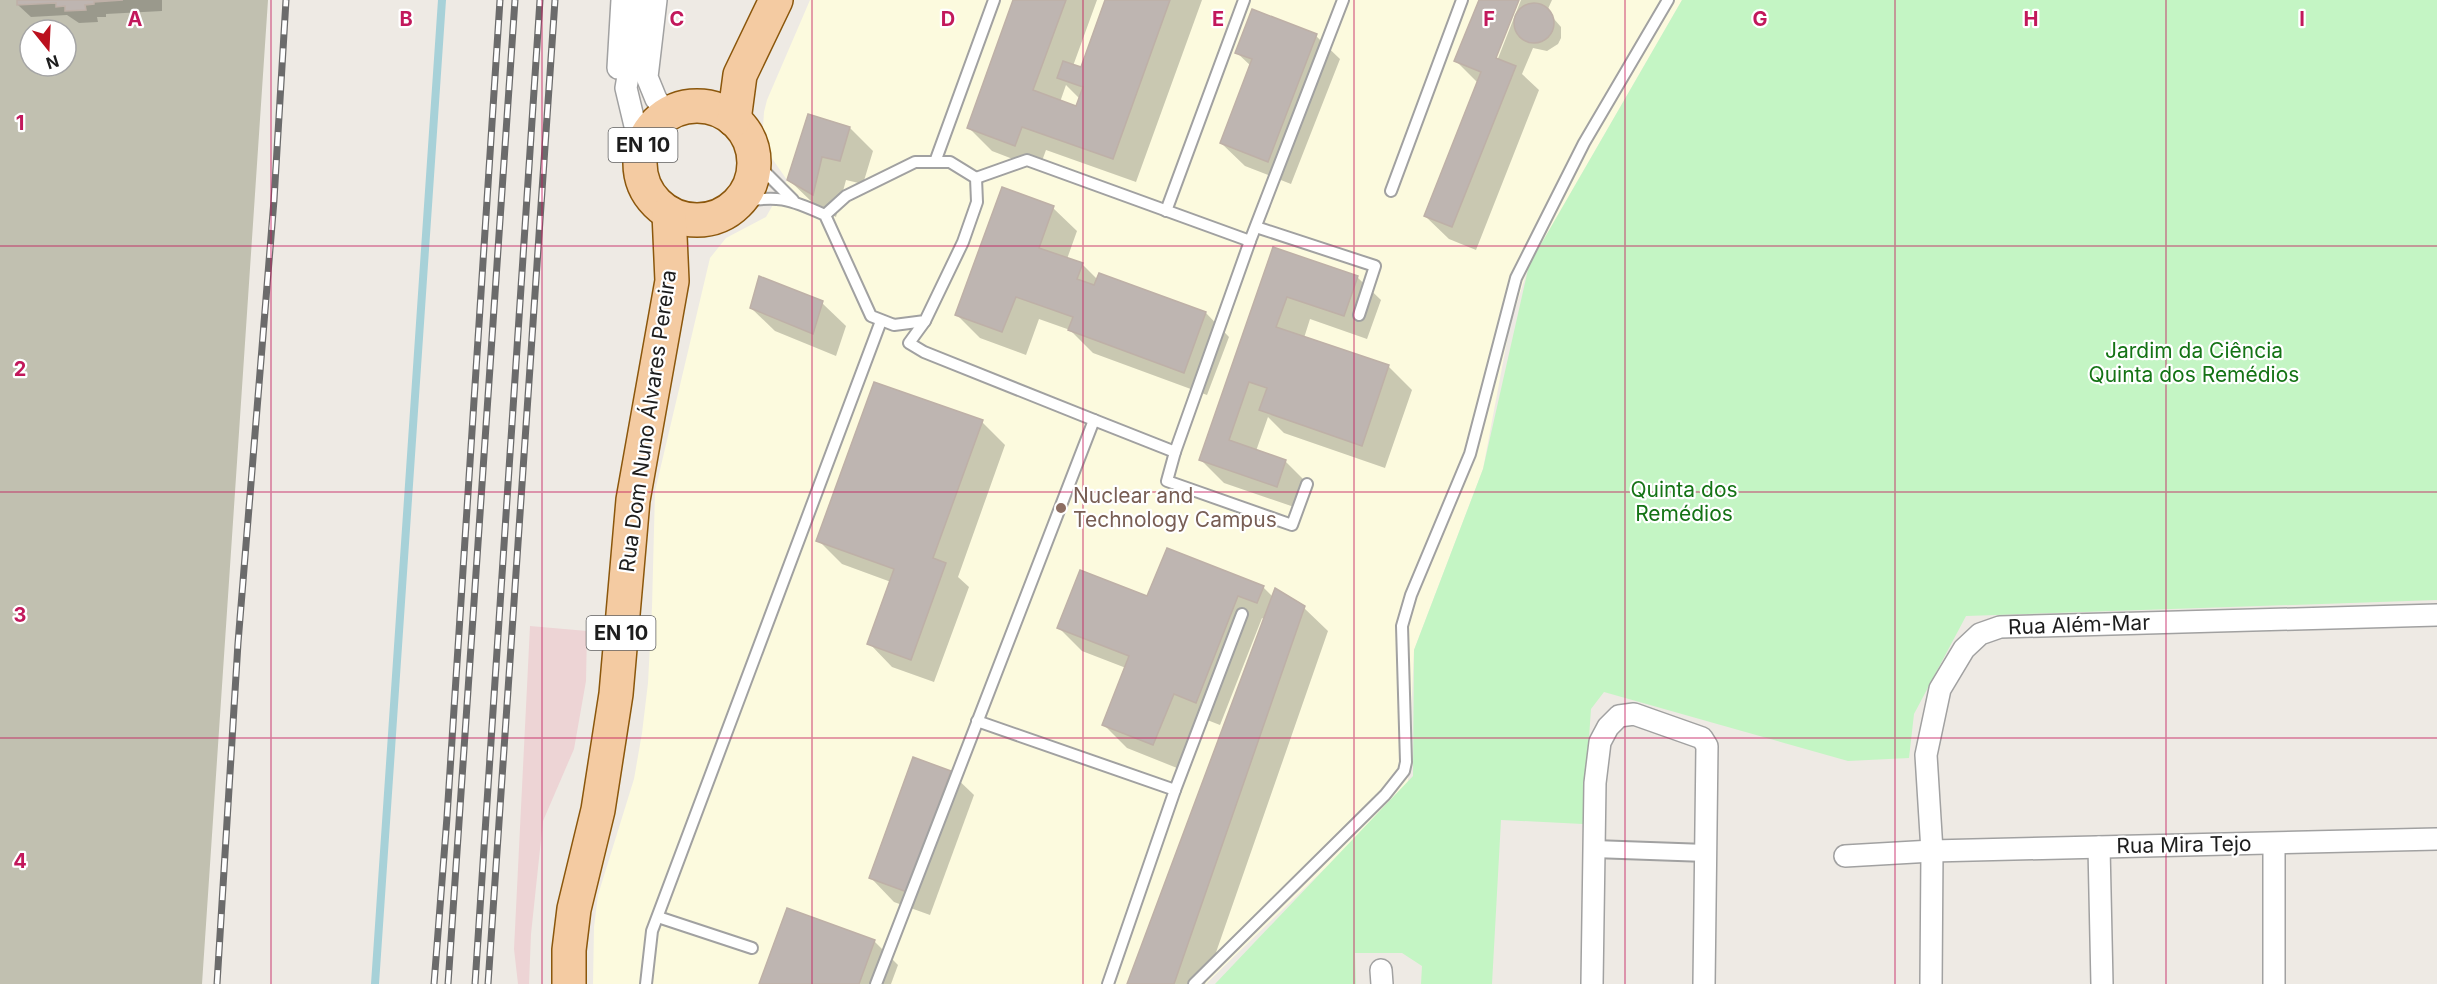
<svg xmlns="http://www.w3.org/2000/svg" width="2437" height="984" viewBox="0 0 2437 984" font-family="Inter,sans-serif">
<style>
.commercial{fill:#edd4d5}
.education{fill:#fcfade}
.construction{fill:#c1c0b0;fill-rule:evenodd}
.park{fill:#c4f5c4}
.shadow{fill:#0003;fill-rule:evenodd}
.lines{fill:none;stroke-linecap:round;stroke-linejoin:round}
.stream{stroke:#a7d1d8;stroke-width:8}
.building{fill:#beb5b1;stroke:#beb0a7;stroke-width:1.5}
.service-casing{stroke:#a1a1a1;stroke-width:14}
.pedestrian-casing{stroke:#a1a1a1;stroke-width:20}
.minor-casing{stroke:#a1a1a1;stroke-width:24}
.primary-casing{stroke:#8b570c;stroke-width:36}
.service{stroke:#fff;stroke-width:10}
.pedestrian{stroke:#fff;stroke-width:16}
.minor{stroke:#fff;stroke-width:21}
.primary{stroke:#f4cba2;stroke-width:33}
.rail-casing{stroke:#6b6b6b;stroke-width:7}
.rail{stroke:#fff;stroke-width:4.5;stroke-dasharray:14;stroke-linecap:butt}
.grid{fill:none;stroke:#c2185b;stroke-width:1.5;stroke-opacity:0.55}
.education-dot{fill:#8d6e63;stroke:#fff;stroke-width:2}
.labels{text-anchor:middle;stroke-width:4.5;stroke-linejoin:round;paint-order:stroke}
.shield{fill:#fff;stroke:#616161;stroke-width:1.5}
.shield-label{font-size:20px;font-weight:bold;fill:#1d1d1d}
.park-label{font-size:21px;fill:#147315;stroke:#fff}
.street-label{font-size:21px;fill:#1d1d1d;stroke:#fff}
.education-label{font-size:21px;fill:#785e54;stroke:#fff;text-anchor:start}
.grid-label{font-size:20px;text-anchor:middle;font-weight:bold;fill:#c2185b;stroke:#fff;stroke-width:4.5;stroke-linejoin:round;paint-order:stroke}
</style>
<rect width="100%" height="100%" fill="#eeeae4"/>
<path class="commercial" d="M530 626 587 631 586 681 574 749 543 821 531 934 529 984H518L514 949Z"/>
<path class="education" d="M810 0H1682L1529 265 1510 325 1483 469 1414 650 1408 781 1397 798 1206 984H593L594 927 598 895 634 779 642 733 648 683 652 607 655 491 710 258 726 238 766 217 787 180 771 157 763 127 764 112 767 100Z"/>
<path class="construction" d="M0 0H268L202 984H0ZM30 30H66V66H30Z"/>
<path class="park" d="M1682 0H2437V600L1966 616 1914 714 1909 758 1848 761 1604 692 1591 709 1583 824 1501 820 1492 984H1421L1422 966 1402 953H1355L1356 984H1215L1413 776 1414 650 1483 469 1529 265Z"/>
<g class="shadow">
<path d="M18 0H162V11L106 14V17H97L98 22 79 23 67 15 31 17 18 5Z"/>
<path d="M1015 0H1097L1073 66 1082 69 1107 0H1202L1136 182 1046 150 1039 169 992 151 969 128ZM1066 85 1080 99 1077 108 1060 102Z"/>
<path d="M1480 0H1518L1492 64 1495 66 1521 0H1552L1547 11 1561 27V38L1558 44 1547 51 1533 48 1522 74 1539 90 1476 250 1449 239 1425 216 1478 83 1456 61Z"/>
<path d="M1316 36 1340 59 1291 184 1245 166 1221 143 1251 66 1236 52Z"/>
<path d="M850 128 873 151 863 184 846 180 836 217 813 203 789 180Z"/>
<path d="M1053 208 1077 231 1067 259 1082 264 1098 280 1100 275 1206 313 1229 337 1207 395 1093 353 1070 330 1039 319 1026 355 980 338 957 315Z"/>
<path d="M1273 248 1357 277 1381 300 1367 339 1310 319 1304 338 1389 367 1412 390 1385 468 1284 433 1268 417 1256 451 1285 461 1309 485 1300 509 1224 483 1201 460Z"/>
<path d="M822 303 846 326 836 356 775 331 751 308Z"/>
<path d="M982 422 1005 445 958 577 969 587 934 682 892 667 869 643 891 582 842 564 818 540Z"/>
<path d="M1263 587 1273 597 1276 591 1304 608 1328 631 1205 984H1129L1265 620 1262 618 1220 725 1197 716 1177 768 1127 748 1104 725 1126 668 1082 651 1059 628 1148 598Z"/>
<path d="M950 772 974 795 930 915 894 902 871 878Z"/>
<path d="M788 910 875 942 898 965 891 984H761Z"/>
</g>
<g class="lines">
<path class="stream" d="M375 984 442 0"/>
</g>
<g class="building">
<path d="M17 0H123L94 2V4L85 5 86 10 65 11V6L56 7V3L17 5Z"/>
<path d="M1013 0H1066L1033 90 1076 106 1083 87 1057 78 1063 61 1081 67 1105 0H1170L1113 159 1022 127 1015 146 967 128Z"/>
<path d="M1479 0H1519L1496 58 1516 66 1452 227 1424 216 1481 72 1454 61Z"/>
<circle cx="1534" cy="23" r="20"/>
<path d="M1252 9 1317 34 1268 162 1220 143 1252 59 1235 53Z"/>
<path d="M808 114 850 127 840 161 822 157 813 195 787 180Z"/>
<path d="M1002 187 1054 206 1039 248 1083 263 1077 279 1094 285 1099 273 1206 312 1184 373 1068 330 1073 317 1016 297 1002 332 955 315Z"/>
<path d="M1273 247 1358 276 1344 316 1287 297 1276 327 1389 365 1362 446 1259 410 1267 388 1249 382 1229 440 1286 460 1277 487 1199 460Z"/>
<path d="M759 276 823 301 813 334 750 308Z"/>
<path d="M874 382 983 420 933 558 946 563 911 660 867 644 894 569 816 541Z"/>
<path d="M1167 548 1264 586 1257 603 1238 596 1196 703 1174 694 1153 745 1102 725 1129 656 1057 628 1080 570 1147 596Z"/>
<path d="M1275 588 1305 606 1174 984H1127Z"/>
<path d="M913 757 951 771 907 892 869 878Z"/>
<path d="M787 908 875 940 859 984H759Z"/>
</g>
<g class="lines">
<g class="service-casing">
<g id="service">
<path d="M750 143 762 169 793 200"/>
<path d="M935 162 994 0"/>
<path d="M976 178 1027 160 1250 241 1175 452 1094 420"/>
<path d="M1391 191 1462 0"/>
<path d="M738 203C776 194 790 199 825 215L871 316 894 325 925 321 963 242 977 202 976 178 950 162H915L846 196 825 215"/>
<path d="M1166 211 1244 0"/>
<path d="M1256 227 1375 266 1359 315"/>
<path d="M1250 241 1343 0"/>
<path d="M1175 452 1167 481 1292 525 1307 484"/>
<path d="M977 721 1175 790"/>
<path d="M658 917 752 948"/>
<path d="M646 984 652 931 881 321"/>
<path d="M876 984 1094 420 924 352 909 343 925 321"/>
<path d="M1108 984 1175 790 1242 614"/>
<path d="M1194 984 1385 795 1404 771 1406 762 1402 626 1411 595 1470 454 1516 278 1584 143 1668 0"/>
</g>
</g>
<g class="pedestrian-casing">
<path id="pedestrian" d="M1594 849 1706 853"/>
</g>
<g class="minor-casing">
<g id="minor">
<path d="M656 0 647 77 656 99 668 114"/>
<path d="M618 68 622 0"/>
<path d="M641 151 626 88 641 0"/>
<path d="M2099 847 2102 984"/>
<path d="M1845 856 1932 851 2437 839"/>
<path d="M1381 970 1382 984"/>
<path d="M1592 984 1595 783 1600 742 1608 727 1619 716 1634 714 1702 738 1707 746 1704 984"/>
<path d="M1931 984 1932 851 1926 755 1940 689 1964 649 1980 634 2000 627 2437 615"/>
<path d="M2274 984V844"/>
</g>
</g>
<g class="primary-casing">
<g id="primary">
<circle cx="697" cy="163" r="57"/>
<path d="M734 120 740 75 776 0"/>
<path d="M569 984V950L574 909 598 810 616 694 633 500 672 281 669 213"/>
</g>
</g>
<use href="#service" class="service"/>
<use href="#pedestrian" class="pedestrian"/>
<use href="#minor" class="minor"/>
<use href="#primary" class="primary"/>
<g class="rail-casing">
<g id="rail">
<path d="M217 984 238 643 274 200 286 0"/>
<path d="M434 984 447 817 500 0"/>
<path d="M448 984 515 0"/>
<path d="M475 984 540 0"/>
<path d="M488 984 555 0"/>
</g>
</g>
<use href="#rail" class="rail"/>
</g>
<path class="grid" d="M271 0V984M542 0V984M812 0V984M1083 0V984M1354 0V984M1625 0V984M1895 0V984M2166 0V984M0 246H2437M0 492H2437M0 738H2437"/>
<circle class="education-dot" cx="1061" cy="508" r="6"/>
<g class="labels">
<g class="shield">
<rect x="608.5" y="128" width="69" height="34" rx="4.5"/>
<rect x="586.5" y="616" width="69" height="34" rx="4.5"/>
</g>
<g class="shield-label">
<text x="643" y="152">EN 10</text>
<text x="621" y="640">EN 10</text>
</g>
<g class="park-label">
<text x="2194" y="358">Jardim da Ciência<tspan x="2194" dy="24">Quinta dos Remédios</tspan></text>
<text x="1684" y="497">Quinta dos<tspan x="1684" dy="24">Remédios</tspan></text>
</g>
<g class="street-label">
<text transform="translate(648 421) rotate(-82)" y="7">Rua Dom Nuno Álvares Pereira</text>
<text transform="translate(2079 625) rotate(-2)" y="7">Rua Além-Mar</text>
<text transform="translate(2184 845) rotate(-1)" y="7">Rua Mira Tejo</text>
</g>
<g class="education-label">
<text x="1073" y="503">Nuclear and<tspan x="1073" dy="24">Technology Campus</tspan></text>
</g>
</g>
<g class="grid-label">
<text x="135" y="26">A</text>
<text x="406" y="26">B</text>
<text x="677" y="26">C</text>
<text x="948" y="26">D</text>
<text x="1218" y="26">E</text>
<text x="1489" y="26">F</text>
<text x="1760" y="26">G</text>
<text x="2031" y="26">H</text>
<text x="2302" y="26">I</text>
<text x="20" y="130">1</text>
<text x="20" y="376">2</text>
<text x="20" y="622">3</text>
<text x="20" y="868">4</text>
</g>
<g transform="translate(48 48) rotate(162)"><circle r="28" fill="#ffffff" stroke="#a5a5a5" stroke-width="1.5"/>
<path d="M0-4.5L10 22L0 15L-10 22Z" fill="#bb101d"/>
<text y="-9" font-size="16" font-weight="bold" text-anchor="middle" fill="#1d1d1d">N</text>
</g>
</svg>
